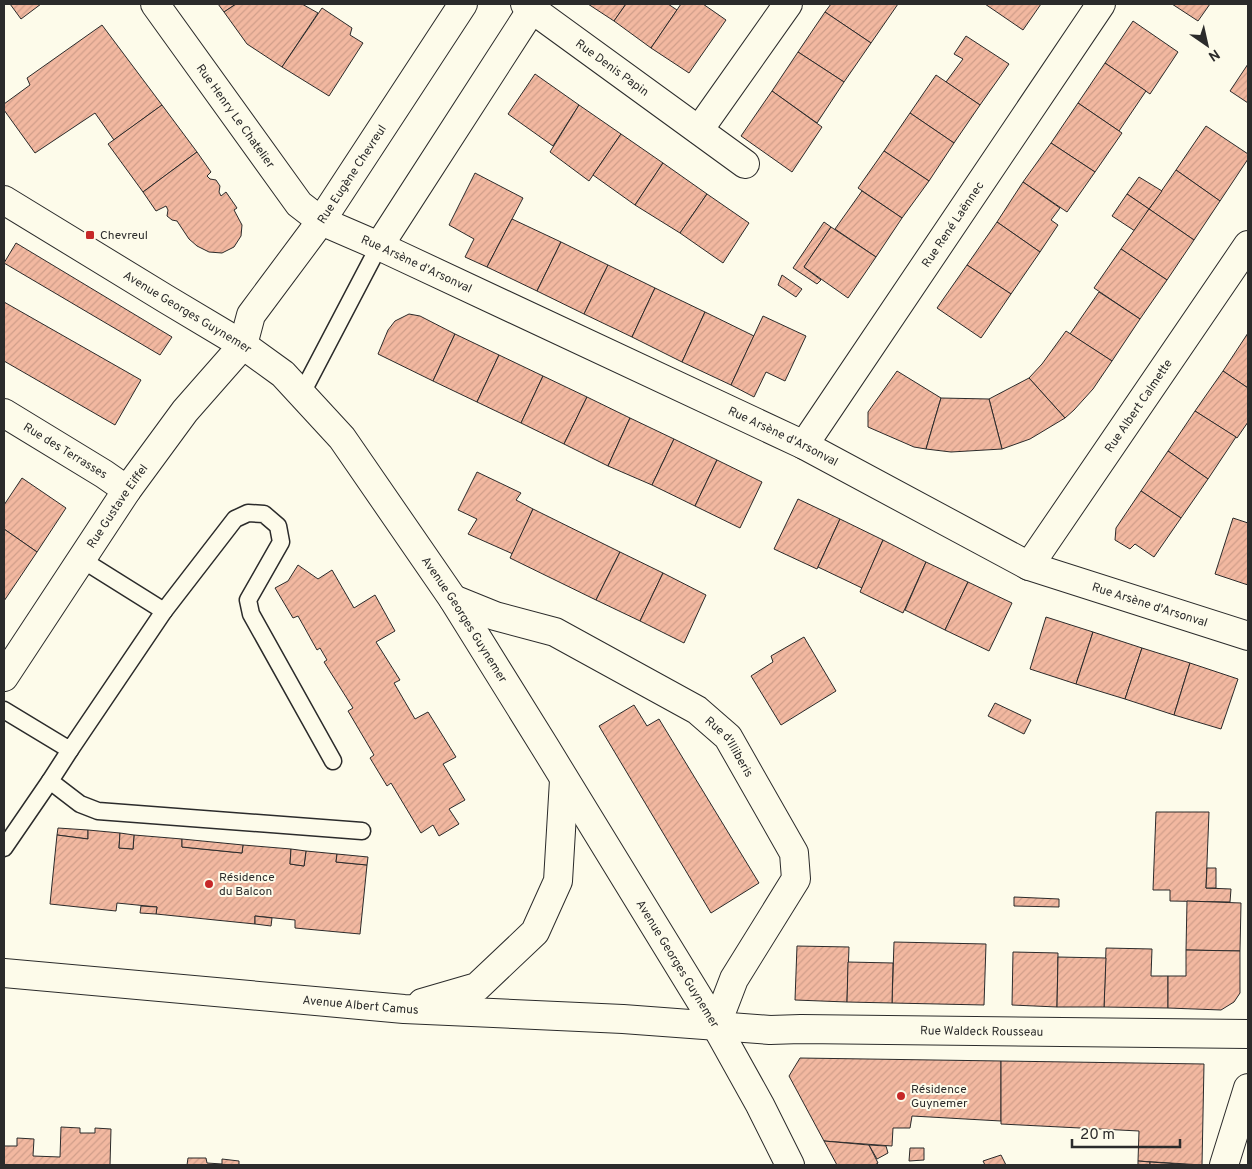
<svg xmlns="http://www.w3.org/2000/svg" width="1252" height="1169" viewBox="0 0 1252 1169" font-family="Overpass,sans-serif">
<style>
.building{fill:url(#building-hatch);stroke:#2b2b2b}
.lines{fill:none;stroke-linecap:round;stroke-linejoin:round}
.lane-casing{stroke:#2b2b2b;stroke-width:19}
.street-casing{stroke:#2b2b2b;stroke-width:30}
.secondary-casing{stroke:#2b2b2b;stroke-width:30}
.lane{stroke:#fdfbea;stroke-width:16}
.street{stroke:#fdfbea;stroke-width:28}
.secondary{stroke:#fdfbea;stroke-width:28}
.poi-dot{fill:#c62828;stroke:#fdfbea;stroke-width:2}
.labels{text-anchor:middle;stroke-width:4;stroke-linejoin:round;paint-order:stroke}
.street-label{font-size:12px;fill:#2b2b2b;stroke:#fdfbea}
.poi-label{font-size:12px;fill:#2b2b2b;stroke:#fdfbea;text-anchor:start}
</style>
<defs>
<pattern id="building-hatch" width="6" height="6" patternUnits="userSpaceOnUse" patternTransform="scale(1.25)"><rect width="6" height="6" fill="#f2b8a0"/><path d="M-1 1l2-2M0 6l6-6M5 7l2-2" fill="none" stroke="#d09e8a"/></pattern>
</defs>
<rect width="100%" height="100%" fill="#fdfbea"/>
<g class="building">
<path d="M10 4H41L21 19Z"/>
<path d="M218 4H236L224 12Z"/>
<path d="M236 4H302L318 13 282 67 247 44 224 12Z"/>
<path d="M588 4H626L614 21Z"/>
<path d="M626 4H668L677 10 651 48 614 21Z"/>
<path d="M681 4H703L726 20 689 73 651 48Z"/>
<path d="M831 4H898L871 43 825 12Z"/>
<path d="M985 4H1041L1023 30Z"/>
<path d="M1172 4H1210L1198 21Z"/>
<path d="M322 8 352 28 350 35 363 43 329 96 282 67Z"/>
<path d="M825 12 871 43 844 82 798 52Z"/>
<path d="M1133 21 1178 52 1150 94 1105 63Z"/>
<path d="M102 25 162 105 114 140 95 113 35 153 4 110V104L30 85 27 78Z"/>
<path d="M966 36 1009 64 980 105 946 82 963 59 954 54Z"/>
<path d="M798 52 844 82 817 123 772 91Z"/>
<path d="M1105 63 1146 91 1119 131 1078 103Z"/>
<path d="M1248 64V103L1230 91Z"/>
<path d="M535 74 579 105 553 146 508 114Z"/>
<path d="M936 75 980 105 954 143 910 113Z"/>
<path d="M772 91 822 127 792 172 741 136Z"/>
<path d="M1078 103 1122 133 1095 172 1051 143Z"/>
<path d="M162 105 197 152 143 192 108 144Z"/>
<path d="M579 105 621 134 589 181 550 152Z"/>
<path d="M910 113 954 143 929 181 884 151Z"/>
<path d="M1206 126 1248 154V159L1220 201 1176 170Z"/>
<path d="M621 134 663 163 635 205 593 175Z"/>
<path d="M1051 143 1095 172 1067 212 1023 182Z"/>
<path d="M884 151 929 181 902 218 858 188Z"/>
<path d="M197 152 211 172 207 176 210 179 216 180 220 186 219 192 221 196 226 192 237 208 234 210 242 225 241 236 234 247 222 253 209 252 197 246 189 239 177 221 172 220 167 216 168 210 166 206 156 211 143 192Z"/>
<path d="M663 163 707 194 680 233 635 205Z"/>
<path d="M1176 170 1220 201 1194 240 1149 209Z"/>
<path d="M475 173 523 198 487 267 465 257 474 239 449 225Z"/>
<path d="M1139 177 1162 191 1149 209 1127 194Z"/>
<path d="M1023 182 1060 208 1051 220 1058 225 1040 252 997 222Z"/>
<path d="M862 191 902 218 876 257 835 229Z"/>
<path d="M707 194 749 223 723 263 680 233Z"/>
<path d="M1127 194 1149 209 1135 231 1112 216Z"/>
<path d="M1149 209 1194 240 1167 280 1121 249Z"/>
<path d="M512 219 561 242 537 291 487 267Z"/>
<path d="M824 222 831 227 804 267 821 280 817 284 793 268Z"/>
<path d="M997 222 1040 252 1011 294 967 265Z"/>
<path d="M831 227 876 257 848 298 804 267Z"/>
<path d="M561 242 608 265 584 314 537 291Z"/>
<path d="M16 243 172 337 160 355 4 263Z"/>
<path d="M1121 249 1167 280 1140 319 1094 288Z"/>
<path d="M608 265 655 288 632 337 584 314Z"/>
<path d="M967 265 1011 294 981 338 937 308Z"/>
<path d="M782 275 802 289 796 297 778 285Z"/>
<path d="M655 288 705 312 682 362 632 337Z"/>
<path d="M1099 292 1140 319 1112 361 1070 334Z"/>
<path d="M4 302 141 380 115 425 4 361Z"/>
<path d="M705 312 754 336 731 385 682 362Z"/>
<path d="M409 314 420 316 455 334 433 381 378 354 388 330 395 321Z"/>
<path d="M763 316 806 336 785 381 766 372 754 397 731 385Z"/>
<path d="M1066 331 1112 361 1093 389 1074 410 1065 418 1029 378 1042 364Z"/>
<path d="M1248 333V388L1223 371Z"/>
<path d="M455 334 499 355 477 402 433 381Z"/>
<path d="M499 355 543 376 521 423 477 402Z"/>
<path d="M897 371 941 398 926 449 914 447 868 427V412Z"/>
<path d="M1223 371 1248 388V422L1237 438 1195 411Z"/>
<path d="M543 376 587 397 564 444 521 423Z"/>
<path d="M1029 378 1065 418 1030 439 1002 449 989 399Z"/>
<path d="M587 397 630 418 608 466 564 444Z"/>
<path d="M941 398 989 399 1002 449 951 452 926 449Z"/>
<path d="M1195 411 1236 437 1208 479 1168 451Z"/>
<path d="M630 418 674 439 652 485 608 466Z"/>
<path d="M674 439 717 460 695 506 652 485Z"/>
<path d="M1168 451 1208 479 1181 518 1141 491Z"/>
<path d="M717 460 762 482 740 528 695 506Z"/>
<path d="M477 472 521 493 516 500 533 509 513 554 468 534 477 519 458 510Z"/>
<path d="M22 478 66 508 37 552 4 529V505Z"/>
<path d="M1141 491 1181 518 1154 557 1135 544 1130 549 1115 540 1116 528Z"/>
<path d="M798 499 840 519 817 569 774 549Z"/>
<path d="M533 509 620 552 596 600 510 558Z"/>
<path d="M1233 518 1248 523V585L1215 574Z"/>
<path d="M840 519 883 540 862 588 818 567Z"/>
<path d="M4 529 37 552 4 601Z"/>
<path d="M883 540 926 562 903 613 860 592Z"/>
<path d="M620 552 663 573 640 621 596 600Z"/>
<path d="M926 562 968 582 945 630 905 610Z"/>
<path d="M298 565 318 579 332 570 354 608 375 595 395 631 376 642 400 680 394 683 415 719 428 712 456 757 443 764 465 800 449 809 459 824 439 836 433 825 421 833 391 783 387 786 370 758 374 755 348 711 353 708 324 662 327 660 320 648 317 650 298 616 293 618 275 588 288 581Z"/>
<path d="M663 573 706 595 684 643 640 621Z"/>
<path d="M968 582 1012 603 989 651 945 630Z"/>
<path d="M1046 617 1093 632 1076 684 1030 669Z"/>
<path d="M1093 632 1142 648 1125 699 1076 684Z"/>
<path d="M804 637 836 691 781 725 751 676 773 662 771 656Z"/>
<path d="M1142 648 1190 663 1174 715 1125 699Z"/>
<path d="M1190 663 1238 679 1221 729 1174 715Z"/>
<path d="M995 703 1031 720 1024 734 988 716Z"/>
<path d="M634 705 647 726 659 719 759 883 711 913 599 726Z"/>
<path d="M1156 812H1209L1206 888 1231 889 1230 902 1170 901V890H1153Z"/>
<path d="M58 828 88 830V839L57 835Z"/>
<path d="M88 830 120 833 119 848 133 849 134 835 182 839V847L242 853 243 845 291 849 290 864 304 866 306 851 337 854 336 862 367 865 360 934 295 928V920L255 916V924L156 914 157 907 117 903 116 911 50 904 57 835 88 839Z"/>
<path d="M120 833 134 835 133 849 119 848Z"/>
<path d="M182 839 243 845 242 853 182 847Z"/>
<path d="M291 849 306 851 304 866 290 864Z"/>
<path d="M337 854 368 857 367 865 336 862Z"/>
<path d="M1207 868H1216V888H1206Z"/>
<path d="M1014 897 1059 899V907L1014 906Z"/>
<path d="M1187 901 1241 903 1240 951 1186 950Z"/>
<path d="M141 906 157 907 156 914 140 913Z"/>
<path d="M255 916 272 918 271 926 255 924Z"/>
<path d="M894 942 986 944 984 1005 892 1003Z"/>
<path d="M797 946 849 947 847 1002 795 1000Z"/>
<path d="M1106 948 1152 949 1151 976H1168V1008L1104 1007Z"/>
<path d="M1186 950 1240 951V993L1234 1002 1221 1010 1168 1008V976H1186Z"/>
<path d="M1013 952 1058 953 1057 1007 1012 1005Z"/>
<path d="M1058 957 1106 958 1104 1007H1057Z"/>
<path d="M848 962 893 963 892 1003 847 1002Z"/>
<path d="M800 1058 1001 1061V1121L912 1116 910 1128H893L892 1146 824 1141 789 1076Z"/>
<path d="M1001 1061 1204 1064 1202 1165 1138 1161 1139 1131 1001 1124Z"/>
<path d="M61 1127 80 1128V1133H95V1128L111 1129 110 1165H4V1146H17V1138L34 1139 33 1156 60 1157Z"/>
<path d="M824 1141 869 1145 878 1163 875 1165H837Z"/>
<path d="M869 1145 886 1146 888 1153 877 1159Z"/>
<path d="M910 1148H924V1160L909 1161Z"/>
<path d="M1001 1155 1006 1165H985L983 1161Z"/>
<path d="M188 1158H206L207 1163 222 1164V1159L239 1161V1165H187Z"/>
<path d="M1138 1161 1150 1162V1165H1138Z"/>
<path d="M1150 1162 1194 1165H1150Z"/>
</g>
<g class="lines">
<g class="lane-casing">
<g id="lane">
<path d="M301 395 379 246"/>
<path d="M164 611 235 519 248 513 264 514 278 526 281 542 248 600 251 614 333 761"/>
<path d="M4 710 70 750 164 611 81 559"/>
<path d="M70 750 50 781 80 804 98 811 362 831"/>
<path d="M4 848 50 781"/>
</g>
</g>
<g class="street-casing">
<g id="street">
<path id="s1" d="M155 4 299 204 321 221 379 246 804 445 1029 566 1248 636"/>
<path id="s2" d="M525 4 745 164"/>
<path d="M699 130 788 4"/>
<path d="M379 246 532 9"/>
<path id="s3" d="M4 413 104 474 127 490"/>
<path id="s4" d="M804 445 1101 4"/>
<path id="s5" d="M1029 566 1248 245"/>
<path id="s6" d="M453 599 495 616 555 632 697 710 728 737 794 853 796 879 734 979 716 1026"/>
<path id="s7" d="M4 677 127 490 185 411 243 345 251 315 321 221 463 4"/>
<path id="s8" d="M4 973 404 1009 623 1019 770 1030 801 1029 1248 1034"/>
<path d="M422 1003 477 987 535 932 558 881 564 780"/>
<path d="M1224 1165 1248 1088"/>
</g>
</g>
<g class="secondary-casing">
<g id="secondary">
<path id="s9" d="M4 200 166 299 243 345 283 374 342 438 453 599 545 747 716 1026 760 1105 790 1165"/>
</g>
</g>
<use href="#lane" class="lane"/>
<use href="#street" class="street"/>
<use href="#secondary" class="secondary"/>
</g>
<g class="poi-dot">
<rect x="85" y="230" width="10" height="10" rx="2.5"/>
<circle cx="209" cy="884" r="5"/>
<circle cx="901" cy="1096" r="5"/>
</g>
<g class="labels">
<g class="street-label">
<text dy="4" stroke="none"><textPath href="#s2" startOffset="108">Rue Denis Papin</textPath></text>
<text dy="4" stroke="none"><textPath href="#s1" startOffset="138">Rue Henry Le Chatelier</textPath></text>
<text dy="4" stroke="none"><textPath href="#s7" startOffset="614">Rue Eugène Chevreul</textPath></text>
<text dy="4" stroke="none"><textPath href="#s4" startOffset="266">Rue René Laënnec</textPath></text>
<text dy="4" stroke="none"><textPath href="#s1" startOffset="379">Rue Arsène d'Arsonval</textPath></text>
<text dy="4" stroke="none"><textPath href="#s9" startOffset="215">Avenue Georges Guynemer</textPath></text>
<text dy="4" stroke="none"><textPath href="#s5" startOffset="194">Rue Albert Calmette</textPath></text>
<text dy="4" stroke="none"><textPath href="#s1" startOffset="784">Rue Arsène d'Arsonval</textPath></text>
<text dy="4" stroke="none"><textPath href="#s3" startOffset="72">Rue des Terrasses</textPath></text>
<text dy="4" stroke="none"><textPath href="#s7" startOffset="205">Rue Gustave Eiffel</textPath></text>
<text dy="4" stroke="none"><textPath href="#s1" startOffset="1189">Rue Arsène d'Arsonval</textPath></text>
<text dy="4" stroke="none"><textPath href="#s9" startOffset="635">Avenue Georges Guynemer</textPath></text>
<text dy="4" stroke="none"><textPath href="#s6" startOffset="319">Rue d'Illiberis</textPath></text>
<text dy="4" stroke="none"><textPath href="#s9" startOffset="1040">Avenue Georges Guynemer</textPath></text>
<text dy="4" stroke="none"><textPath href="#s8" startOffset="358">Avenue Albert Camus</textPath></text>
<text dy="4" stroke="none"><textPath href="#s8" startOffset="980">Rue Waldeck Rousseau</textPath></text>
</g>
<g class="poi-label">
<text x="100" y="239">Chevreul</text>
<text x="219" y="881">Résidence<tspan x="219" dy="14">du Balcon</tspan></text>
<text x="911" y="1093">Résidence<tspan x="911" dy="14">Guynemer</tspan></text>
</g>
</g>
<rect width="1252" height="1169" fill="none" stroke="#2b2b2b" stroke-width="10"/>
<g transform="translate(1207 45) rotate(146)" stroke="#fdfbea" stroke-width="4" paint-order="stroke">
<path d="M0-4L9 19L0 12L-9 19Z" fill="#2b2b2b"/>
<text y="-8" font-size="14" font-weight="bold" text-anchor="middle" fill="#2b2b2b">N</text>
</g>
<path d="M1072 1139v8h108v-8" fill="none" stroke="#2b2b2b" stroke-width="2.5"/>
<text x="1080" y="1139" font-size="15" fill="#2b2b2b" stroke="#fdfbea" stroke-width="4" paint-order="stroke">20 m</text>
</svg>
